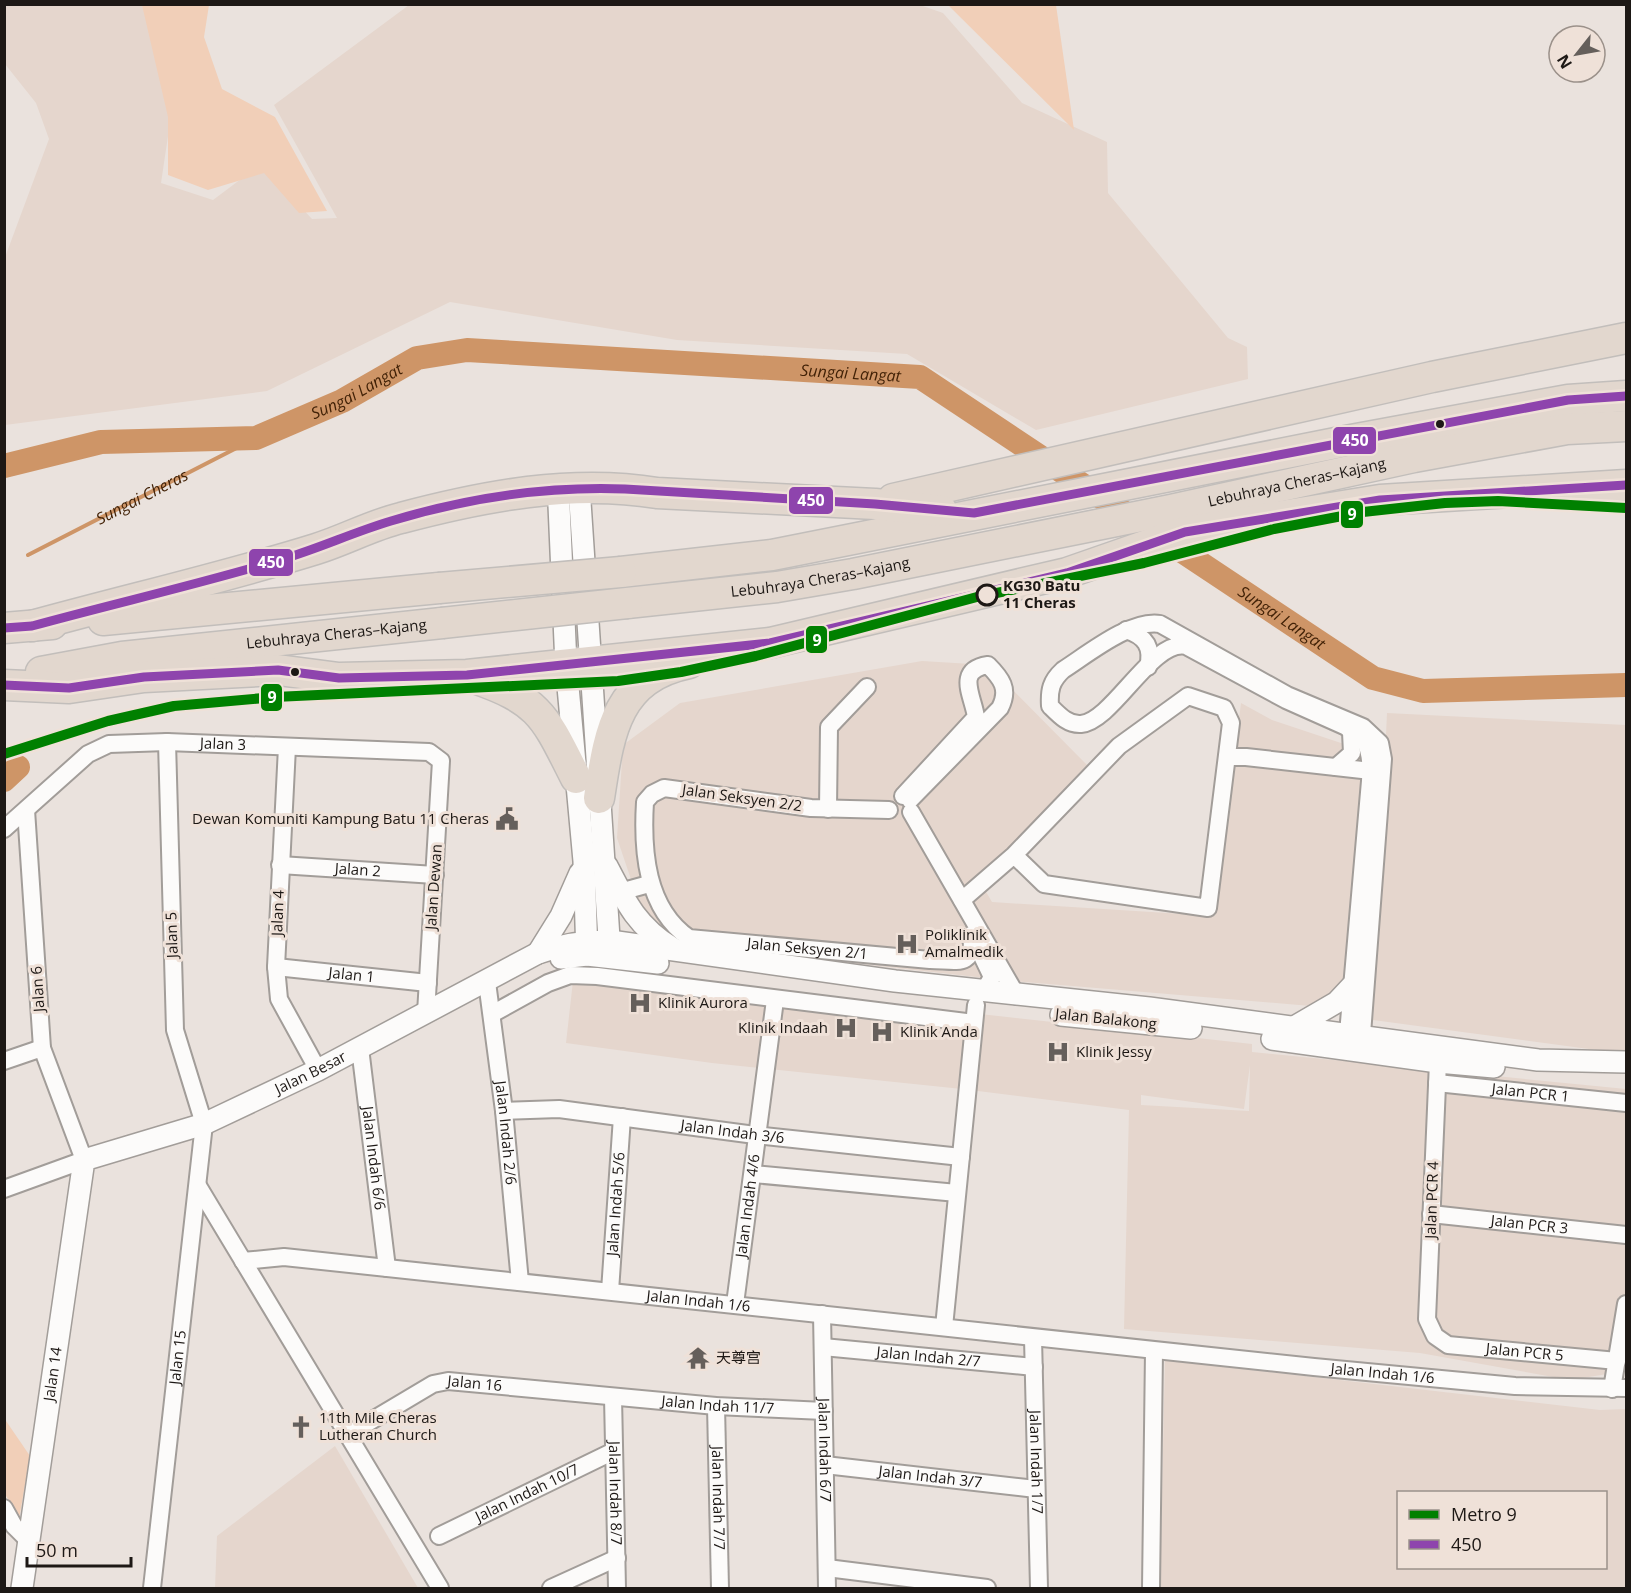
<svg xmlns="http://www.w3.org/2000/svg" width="1631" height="1593" viewBox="0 0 1631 1593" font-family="'Open Sans','Noto Sans SC',sans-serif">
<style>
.built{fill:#e5d6cd;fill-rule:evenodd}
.green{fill:#f1cfb8}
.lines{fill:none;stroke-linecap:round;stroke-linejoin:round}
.stream{stroke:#ce9567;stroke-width:4}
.river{stroke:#ce9567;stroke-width:24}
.minor-casing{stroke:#a29d99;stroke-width:20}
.tertiary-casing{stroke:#a29d99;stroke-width:24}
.motorway-casing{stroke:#c2bebb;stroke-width:33}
.minor{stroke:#fcfbfa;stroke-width:16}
.tertiary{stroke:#fcfbfa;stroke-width:21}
.motorway{stroke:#e2d7ce;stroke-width:30}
.motorway-bridge-casing{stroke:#c2bebb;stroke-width:33;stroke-linecap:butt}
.motorway-bridge{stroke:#e2d7ce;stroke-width:30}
.bus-1-casing{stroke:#efe1d8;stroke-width:14}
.bus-1{stroke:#8e44ad;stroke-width:9}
.metro-1-casing{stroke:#efe1d8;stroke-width:15}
.metro-1{stroke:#008000;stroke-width:10}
.bus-dot{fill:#1d1815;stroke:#efe1d8;stroke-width:2}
.stop-dot{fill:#efe1d8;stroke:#1d1815;stroke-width:3}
.labels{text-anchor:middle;stroke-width:6;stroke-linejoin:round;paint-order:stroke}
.street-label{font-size:15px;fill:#1d1815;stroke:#efe1d8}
.stop-label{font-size:15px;font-weight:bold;fill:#1d1815;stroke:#efe1d8;text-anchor:start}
.poi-label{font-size:15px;fill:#1d1815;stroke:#efe1d8;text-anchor:start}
.water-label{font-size:16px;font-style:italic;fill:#422207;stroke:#efe1d8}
.line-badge{stroke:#efe1d8;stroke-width:2}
.badge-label{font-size:16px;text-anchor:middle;font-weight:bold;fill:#fff}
</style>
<rect width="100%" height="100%" fill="#eae2dd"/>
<g class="built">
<path d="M5 5H143L171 116 161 183 213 200 261 164 312 219 337 218 274 105 409 5H920L943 13 1022 103 1107 142 1108 193 1228 338 1247 347 1248 379 1036 430 907 354 677 340 450 302 267 391 5 425 4 260 49 139 36 103 5 64Z"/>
<path d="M922 661 988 665 1087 765 979 880 992 902 1215 916 1241 703 1272 720 1353 747 1366 763 1352 981 1311 1006 1012 981 686 944 642 912 617 838 623 745 680 703Z"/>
<path d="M1387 713 1626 725V1054L1373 1020Z"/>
<path d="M573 981 978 1028 980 1014 1252 1044V1052L1626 1089V1371L1570 1380 1420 1353 1124 1329 1129 1110 962 1089 712 1063 566 1043ZM1250 1065 1249 1111 1141 1105V1095L1244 1109Z"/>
<path d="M1165 1360 1600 1410 1626 1409V1588H1160ZM1606 1492V1568H1398V1492Z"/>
<path d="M335 1446 418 1588H215L217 1536Z"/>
</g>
<g class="green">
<path d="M142 5H209L204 37 222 89 275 117 327 211 299 213 264 173 208 190 168 175V117Z"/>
<path d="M948 5H1056L1074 130Z"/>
<path d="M4 1418 30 1456 19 1519 5 1494Z"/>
</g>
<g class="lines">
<path class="stream" id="s1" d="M28 555 256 438"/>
<g class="river">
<path id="s2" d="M4 466 101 442 256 438 342 401 417 358 467 350 920 377 1373 678 1423 691 1626 685"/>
<path d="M4 780 18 767"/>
</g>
<g class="minor-casing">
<g id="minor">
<path d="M1126 630C1145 636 1153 647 1148 667"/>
<path d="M287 747 276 967 279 999 318 1070"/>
<path d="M1227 757H1246L1371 771 1377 779"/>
<path d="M1336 767 1352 753 1351 732 1347 727"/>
<path d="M903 796 976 717C973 696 955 670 988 665 1001 678 1010 689 1000 708L910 800"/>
<path d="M828 809 829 727 867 687"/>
<path id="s3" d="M889 810 811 808 664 788 652 794 645 802C642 851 646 908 689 938L930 960C955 960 976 969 971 935"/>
<path d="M911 812 1017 996"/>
<path id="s4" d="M4 829 88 754 109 744 167 742 429 752 441 761 426 1013"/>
<path id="s5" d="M280 865 435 875"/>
<path d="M620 892 649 884"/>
<path d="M962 900 1014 855 1119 746 1188 696 1224 708 1231 723 1208 908 1044 884 1014 855"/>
<path id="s6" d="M276 967 428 983"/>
<path id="s7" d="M487 982 504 1111 520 1282"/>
<path d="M978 991 985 989 992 977 981 954"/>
<path d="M492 1014 548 983 570 975 597 976 974 1023"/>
<path d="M1347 1045 1370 781C1371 764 1371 748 1360 733L1286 700 1186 646C1152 639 1113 721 1081 724 1068 725 1059 715 1050 706 1049 690 1051 681 1063 670 1088 654 1131 619 1160 624L1287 695 1363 727 1380 743 1383 759 1361 1047"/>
<path id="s8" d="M360 1048 387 1268"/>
<path d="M4 1061 42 1048"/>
<path id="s9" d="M1438 1062 1427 1319 1435 1336 1448 1345 1617 1361"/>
<path id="s10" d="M1437 1083 1626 1103"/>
<path id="s11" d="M504 1111 559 1109 755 1135 961 1157"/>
<path d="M753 1174 957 1193"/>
<path d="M198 1186 440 1588"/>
<path d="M4 1189 84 1160 42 1048 26 810"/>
<path id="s12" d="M1431 1214 1626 1235"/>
<path id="s13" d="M243 1261 284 1257 1314 1367 1515 1386 1626 1388"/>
<path id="s14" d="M610 1291 622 1117"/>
<path id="s15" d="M735 1304 775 1000"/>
<path id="s16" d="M822 1314 827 1588"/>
<path d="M944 1327 976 1005"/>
<path id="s17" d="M1033 1338 1039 1588"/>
<path id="s18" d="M823 1347 1034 1367"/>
<path d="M1612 1389 1626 1304"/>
<path id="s19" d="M613 1397 617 1588"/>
<path id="s20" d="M716 1406 720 1588"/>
<path id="s21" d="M349 1434 433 1384 448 1381 716 1406 824 1411"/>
<path id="s22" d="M825 1465 1036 1489"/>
<path d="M4 1508 14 1526 29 1541"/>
<path id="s23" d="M439 1536 614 1451"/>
<path d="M827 1568 987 1588"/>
<path id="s24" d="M152 1588 204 1124 175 1030 167 742"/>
<path d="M551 1588 617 1558"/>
<path d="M1151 1588 1154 1351"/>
</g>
</g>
<g class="tertiary-casing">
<g id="tertiary">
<path d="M580 502 610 953"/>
<path d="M559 505 566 665 584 861 587 955"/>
<path d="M607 866C626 903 637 926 672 948"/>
<path d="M538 953 561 916 580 873"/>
<path d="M561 958 587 955 658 963"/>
<path d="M1061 1015 1191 1028"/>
<path d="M1294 1027 1337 1002 1352 986"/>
<path d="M1272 1039 1438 1062 1494 1067"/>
<path id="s25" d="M22 1588 84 1160 204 1124 318 1070 538 953C563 944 584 941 610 941L895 981 1149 1008 1538 1060 1626 1062"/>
</g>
</g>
<g class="motorway-casing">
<g id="motorway">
<path d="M893 499 1432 377 1626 338"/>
<path d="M621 572 772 555 1346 441 1568 400 1626 396"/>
<path id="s26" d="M627 603 777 587 853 574 1171 510 1414 457 1567 429 1626 426"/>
<path d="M103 620 439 588"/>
<path d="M32 626C126 600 223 578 316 549 345 540 372 525 401 518 484 496 572 479 657 493L875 504 942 511"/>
<path d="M4 628 52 624"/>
<path id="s27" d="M41 672 122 657 442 623"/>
<path d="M474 678C541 701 545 717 576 778"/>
<path d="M4 685 69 688 144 677 278 670 339 678 467 675 770 643 1067 573 1185 532 1380 500 1626 485"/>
<path d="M599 798C609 734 615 678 689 663"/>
</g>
</g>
<use href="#minor" class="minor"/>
<use href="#tertiary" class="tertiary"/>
<use href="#motorway" class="motorway"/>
<g class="motorway-bridge-casing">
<g id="motorway-bridge">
<path d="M439 588 621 572"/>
<path d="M442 623 627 603"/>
</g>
</g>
<use href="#motorway-bridge" class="motorway-bridge"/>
<g class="bus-1-casing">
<g id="bus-1">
<path d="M4 628 32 626C116 603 200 584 283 559 320 548 354 532 391 521 467 498 546 486 625 489L875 504 974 513 1568 400 1626 396"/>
<path d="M4 685 69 688 144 677 278 670 339 678 467 675 770 643 1067 573 1185 532 1380 500 1626 485"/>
</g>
</g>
<use href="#bus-1" class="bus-1"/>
<g class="metro-1-casing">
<path id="metro-1" d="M4 754 108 721 174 706 275 697 618 681 681 672 756 656 977 597 1144 563 1274 529 1363 512 1445 503 1498 501 1626 508"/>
</g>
<use href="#metro-1" class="metro-1"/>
</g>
<defs>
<g id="civic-bare" transform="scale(1.8)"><path d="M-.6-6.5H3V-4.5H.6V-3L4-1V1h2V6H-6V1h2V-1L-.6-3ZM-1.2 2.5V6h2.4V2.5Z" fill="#655f5b" stroke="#efe1d8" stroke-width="2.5" paint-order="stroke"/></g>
<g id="hospital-bare" transform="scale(1.8)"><path d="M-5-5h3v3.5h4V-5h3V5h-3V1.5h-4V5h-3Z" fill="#655f5b" stroke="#efe1d8" stroke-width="2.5" paint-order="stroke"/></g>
<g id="temple-bare" transform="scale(1.8)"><path d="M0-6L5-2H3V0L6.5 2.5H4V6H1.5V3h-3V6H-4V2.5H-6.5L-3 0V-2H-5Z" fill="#655f5b" stroke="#efe1d8" stroke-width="2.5" paint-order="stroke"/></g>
<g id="church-bare" transform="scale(1.8)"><path d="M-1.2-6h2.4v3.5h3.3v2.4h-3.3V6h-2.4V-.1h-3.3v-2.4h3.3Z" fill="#655f5b" stroke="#efe1d8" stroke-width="2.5" paint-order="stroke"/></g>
</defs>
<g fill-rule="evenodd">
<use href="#civic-bare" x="507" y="819"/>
<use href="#hospital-bare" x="907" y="944"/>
<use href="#hospital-bare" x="640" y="1003"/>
<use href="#hospital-bare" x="846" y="1028"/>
<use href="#hospital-bare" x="882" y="1032"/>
<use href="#hospital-bare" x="1058" y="1052"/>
<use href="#temple-bare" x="698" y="1358"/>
<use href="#church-bare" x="301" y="1427"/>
</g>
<g class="bus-dot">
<circle cx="1440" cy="424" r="5"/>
<circle cx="295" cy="672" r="5"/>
</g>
<circle class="stop-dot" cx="987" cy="595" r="10"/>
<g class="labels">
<g class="street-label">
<text dy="5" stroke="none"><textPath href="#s26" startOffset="681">Lebuhraya Cheras–Kajang</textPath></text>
<text dy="5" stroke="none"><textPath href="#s26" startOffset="195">Lebuhraya Cheras–Kajang</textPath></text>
<text dy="5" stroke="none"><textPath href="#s27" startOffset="298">Lebuhraya Cheras–Kajang</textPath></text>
<text dy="5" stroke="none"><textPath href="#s4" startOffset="250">Jalan 3</textPath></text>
<text transform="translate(742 798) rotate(8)" y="5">Jalan Seksyen 2/2</text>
<text dy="5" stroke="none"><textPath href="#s5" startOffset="78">Jalan 2</textPath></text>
<text transform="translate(434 887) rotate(-86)" y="5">Jalan Dewan</text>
<text transform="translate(278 913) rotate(-88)" y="5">Jalan 4</text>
<text transform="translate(172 935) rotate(-92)" y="5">Jalan 5</text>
<text dy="5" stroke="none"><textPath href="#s3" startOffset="519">Jalan Seksyen 2/1</textPath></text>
<text dy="5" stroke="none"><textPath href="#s6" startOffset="76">Jalan 1</textPath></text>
<text transform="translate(38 989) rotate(-94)" y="5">Jalan 6</text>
<text transform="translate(1106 1019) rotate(6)" y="5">Jalan Balakong</text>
<text dy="5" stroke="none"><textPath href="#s25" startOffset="676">Jalan Besar</textPath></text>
<text dy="5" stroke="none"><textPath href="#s10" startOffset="94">Jalan PCR 1</textPath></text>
<text dy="5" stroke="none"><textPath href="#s11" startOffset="230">Jalan Indah 3/6</textPath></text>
<text dy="5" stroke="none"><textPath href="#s7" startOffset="152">Jalan Indah 2/6</textPath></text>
<text dy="5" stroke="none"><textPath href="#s8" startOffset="111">Jalan Indah 6/6</textPath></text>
<text transform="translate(1432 1200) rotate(-88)" y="5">Jalan PCR 4</text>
<text dy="5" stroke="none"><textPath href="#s14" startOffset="87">Jalan Indah 5/6</textPath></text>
<text dy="5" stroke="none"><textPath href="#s15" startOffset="99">Jalan Indah 4/6</textPath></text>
<text dy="5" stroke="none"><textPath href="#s12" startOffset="99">Jalan PCR 3</textPath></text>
<text dy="5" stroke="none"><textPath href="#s13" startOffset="458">Jalan Indah 1/6</textPath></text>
<text dy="5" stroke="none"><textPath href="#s9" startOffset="369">Jalan PCR 5</textPath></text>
<text dy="5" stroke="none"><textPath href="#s24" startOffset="232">Jalan 15</textPath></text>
<text dy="5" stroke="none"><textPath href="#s18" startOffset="106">Jalan Indah 2/7</textPath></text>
<text dy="5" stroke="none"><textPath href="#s25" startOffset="216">Jalan 14</textPath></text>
<text dy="5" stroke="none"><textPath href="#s13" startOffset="1146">Jalan Indah 1/6</textPath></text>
<text dy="5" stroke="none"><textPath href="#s21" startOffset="140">Jalan 16</textPath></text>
<text dy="5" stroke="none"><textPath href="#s21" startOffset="384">Jalan Indah 11/7</textPath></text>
<text dy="5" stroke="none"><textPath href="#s16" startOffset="136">Jalan Indah 6/7</textPath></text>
<text dy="5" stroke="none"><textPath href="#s17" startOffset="124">Jalan Indah 1/7</textPath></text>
<text dy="5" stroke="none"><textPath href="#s22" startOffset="106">Jalan Indah 3/7</textPath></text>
<text dy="5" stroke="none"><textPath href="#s23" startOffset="98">Jalan Indah 10/7</textPath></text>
<text dy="5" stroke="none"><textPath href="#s19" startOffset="96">Jalan Indah 8/7</textPath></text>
<text dy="5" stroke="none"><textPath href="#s20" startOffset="92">Jalan Indah 7/7</textPath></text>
</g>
<g class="stop-label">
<text x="1003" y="591">KG30 Batu<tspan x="1003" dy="17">11 Cheras</tspan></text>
</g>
<g class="poi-label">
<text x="489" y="824" text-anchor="end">Dewan Komuniti Kampung Batu 11 Cheras</text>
<text x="925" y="940">Poliklinik<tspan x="925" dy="17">Amalmedik</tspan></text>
<text x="658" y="1008">Klinik Aurora</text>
<text x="828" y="1033" text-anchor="end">Klinik Indaah</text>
<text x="900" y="1037">Klinik Anda</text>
<text x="1076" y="1057">Klinik Jessy</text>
<text x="716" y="1363">天尊宫</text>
<text x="319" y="1423">11th Mile Cheras<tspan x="319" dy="17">Lutheran Church</tspan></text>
</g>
<g class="water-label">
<text dy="6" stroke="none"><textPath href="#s2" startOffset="870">Sungai Langat</textPath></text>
<text dy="6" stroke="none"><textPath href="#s2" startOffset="366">Sungai Langat</textPath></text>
<text dy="6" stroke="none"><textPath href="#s1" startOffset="128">Sungai Cheras</textPath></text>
<text dy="6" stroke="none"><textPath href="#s2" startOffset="1374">Sungai Langat</textPath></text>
</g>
</g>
<g class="line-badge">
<rect x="1332" y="426" width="45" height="29" rx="6" fill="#8e44ad"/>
<rect x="788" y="486" width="46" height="29" rx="6" fill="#8e44ad"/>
<rect x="1340" y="500" width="24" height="29" rx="6" fill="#008000"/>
<rect x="248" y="548" width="46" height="29" rx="6" fill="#8e44ad"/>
<rect x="805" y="625" width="23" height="29" rx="6" fill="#008000"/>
<rect x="260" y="683" width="23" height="29" rx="6" fill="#008000"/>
</g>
<g class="badge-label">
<text x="1355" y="446">450</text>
<text x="811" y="506">450</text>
<text x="1352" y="520">9</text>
<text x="271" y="568">450</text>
<text x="817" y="646">9</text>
<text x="272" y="703">9</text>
</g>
<rect width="1631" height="1593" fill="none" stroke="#1d1815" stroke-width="12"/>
<rect x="1397" y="1491" width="210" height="78" fill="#efe1d8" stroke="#9b918a" stroke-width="1.5"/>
<rect x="1409" y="1510" width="30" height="9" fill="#008000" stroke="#9b918a" stroke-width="1.5"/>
<text x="1451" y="1521" font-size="18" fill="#1d1815">Metro 9</text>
<rect x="1409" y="1540" width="30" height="9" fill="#8e44ad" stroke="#9b918a" stroke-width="1.5"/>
<text x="1451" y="1551" font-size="18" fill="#1d1815">450</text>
<g transform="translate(1577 54) rotate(239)"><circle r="28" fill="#efe1d8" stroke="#9b918a" stroke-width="1.5"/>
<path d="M0-4.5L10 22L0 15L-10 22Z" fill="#655f5b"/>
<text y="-9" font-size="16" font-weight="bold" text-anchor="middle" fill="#1d1815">N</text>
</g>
<path d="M27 1557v9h104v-9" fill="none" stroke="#1d1815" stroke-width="3"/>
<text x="36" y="1557" font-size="18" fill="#1d1815" stroke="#efe1d8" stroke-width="4.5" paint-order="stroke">50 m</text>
</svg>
